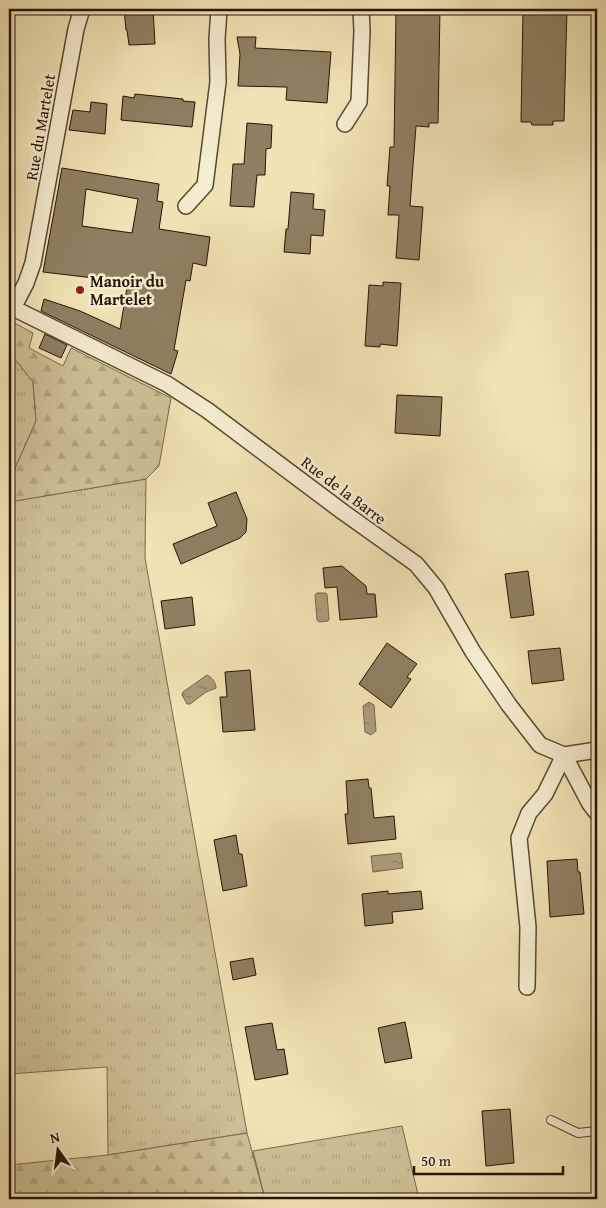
<svg xmlns="http://www.w3.org/2000/svg" width="606" height="1208" viewBox="0 0 606 1208" font-family="'Gentium Book Plus',serif">
<style>
.grass{fill:url(#grass-tufts);stroke:#786a4e}
.forest{fill:url(#forest-firs);stroke:#786a4e}
.water{fill:url(#water-ripples);stroke:#75664b}
.building{fill:#8e8061;stroke:#241405;fill-rule:evenodd}
.lines{fill:none;stroke-linecap:round;stroke-linejoin:round}
.service-casing{stroke:#574831;stroke-width:10}
.minor-casing{stroke:#574831;stroke-width:18}
.service{stroke:#f5edcf;stroke-width:8}
.minor{stroke:#f5edcf;stroke-width:15}
.poi-dot{fill:#8f2418;stroke:#f5edcf;stroke-width:2}
.labels{text-anchor:middle;stroke-width:5;stroke-linejoin:round;paint-order:stroke}
.street-label{font-size:16px;fill:#241405;stroke:#f5edcf}
.poi-label{font-size:16px;font-weight:bold;fill:#241405;stroke:#f5edcf;text-anchor:start}
</style>
<defs>
<pattern id="grass-tufts" width="24" height="20" patternUnits="userSpaceOnUse" patternTransform="scale(1.25)"><rect width="24" height="20" fill="#cdc097"/><path d="M3 7l-1-3M5 7V3M7 7l1-3M15 17l-1-3M17 17v-4M19 17l1-3" fill="none" stroke="#b0a481"/></pattern>
<pattern id="forest-firs" width="22" height="20" patternUnits="userSpaceOnUse" patternTransform="scale(1.25)"><rect width="22" height="20" fill="#cdc097"/><path d="M5 1l3.5 6h-7zM16 11l3.5 6h-7z" fill="#b0a481"/></pattern>
<pattern id="water-ripples" width="26" height="14" patternUnits="userSpaceOnUse" patternTransform="scale(1.25)"><rect width="26" height="14" fill="#ab9d79"/><path d="M2 4q2-2 4 0t4 0M15 11q2-2 4 0t4 0" fill="none" stroke="#8b7f61"/></pattern>
</defs>
<rect width="100%" height="100%" fill="#f0e3b5"/>
<filter id="stains"><feTurbulence type="fractalNoise" baseFrequency=".004" numOctaves="4"/><feColorMatrix values="0 0 0 0 .2 0 0 0 0 .09 0 0 0 0 .02 0 0 0 .5 -.17"/></filter>
<radialGradient id="worn" r=".72"><stop offset=".6" stop-color="#630" stop-opacity="0"/><stop offset="1" stop-color="#630" stop-opacity=".3"/></radialGradient>
<g class="grass">
<path d="M9 352 33 382 36 421 9 482Z"/>
<path d="M146 479 145 558 247 1133 108 1155 107 1067 9 1074V502Z"/>
<path d="M402 1126 419 1199H265L253 1151Z"/>
</g>
<g class="forest">
<path d="M9 320 33 333 29 348 63 366 71 348 171 398 159 466 146 479 9 502V482L36 421 33 382 9 352Z"/>
<path d="M247 1133 265 1199H9V1165L108 1155Z"/>
</g>
<g class="water">
<path d="M317 593H325L327 594 329 619 328 621 319 622 317 620 315 595Z"/>
<path d="M207 675C212 677 216 683 216 688L206 692 190 704H187L182 695 183 692Z"/>
<path d="M369 702 374 705 376 731 371 735 365 732 363 706Z"/>
<path d="M401 853 403 868 373 872 371 856Z"/>
</g>
<g class="building">
<path d="M124 9H153L155 44 129 45 127 30H126Z"/>
<path d="M408 9H440L438 123H429V127L416 126 410 206 423 207 419 260 396 258 399 215H388L390 186H387L390 147H394L396 11H409Z"/>
<path d="M523 9 567 10 564 121H553V125H532L531 122H521Z"/>
<path d="M237 37H256L255 48 331 52 327 103 286 100 287 87 238 86 240 54Z"/>
<path d="M135 94 183 99V101L195 102 192 127 121 120 123 96 134 98Z"/>
<path d="M91 102 107 104 105 134 69 130 73 110 90 112Z"/>
<path d="M247 123 272 125 271 148 266 149 265 175H257L254 207 230 206 233 164H244Z"/>
<path d="M62 168 159 184 157 201 163 202 159 229 210 237 206 266 193 263 190 281 186 280 174 350 178 351 171 374 41 311 44 299 80 311 120 329 128 282 43 272ZM86 189 138 199 132 233 82 226Z"/>
<path d="M291 192 314 194 313 209 325 210 323 236 311 235 310 254 284 252 286 229H288Z"/>
<path d="M383 282 401 283 397 346 380 344V347L365 346 369 285 383 286Z"/>
<path d="M45 334 67 345 61 358 39 348Z"/>
<path d="M397 395 442 397 440 436 395 433Z"/>
<path d="M236 492 247 519 246 532 240 538 181 564 173 544 217 526 208 503Z"/>
<path d="M342 566 366 586 367 594H375L377 617 340 620 337 587 325 588 323 568Z"/>
<path d="M528 571 534 615 511 618 505 574Z"/>
<path d="M192 597 195 625 165 629 161 601Z"/>
<path d="M387 643 417 664 407 677 411 679 391 708 359 684Z"/>
<path d="M560 648 564 680 532 684 528 651Z"/>
<path d="M250 670 255 730 223 732 220 697H227L225 672Z"/>
<path d="M368 779 369 788H371L374 818 394 816 396 839 348 844 345 814H348L346 781Z"/>
<path d="M236 835 239 854H242L247 886 223 891 214 840Z"/>
<path d="M577 859 578 872H580L584 914 550 917 547 861Z"/>
<path d="M388 891V894L421 891 423 909 392 912 393 923 365 926 362 894Z"/>
<path d="M253 958 256 975 233 980 230 962Z"/>
<path d="M405 1022 412 1058 385 1063 378 1028Z"/>
<path d="M272 1023 277 1050 284 1049 288 1074 255 1080 245 1027Z"/>
<path d="M510 1109 514 1163 486 1166 482 1111Z"/>
</g>
<g class="lines">
<g class="service-casing">
<path id="service" d="M551 1120 578 1133 597 1131"/>
</g>
<g class="minor-casing">
<g id="minor">
<path d="M345 124 359 102 362 31 361 9"/>
<path d="M186 206 205 185 218 82 217 39 219 9"/>
<path d="M9 306 167 384 207 410 343 512 416 564 436 588 473 652 509 705 540 745 564 755 597 750"/>
<path d="M13 308 26 283 33 263 76 29 82 9"/>
<path d="M564 755 590 804 597 813"/>
<path d="M527 987 528 927 519 838 529 813 545 794 564 755"/>
</g>
</g>
<use href="#service" class="service"/>
<use href="#minor" class="minor"/>
</g>
<circle class="poi-dot" cx="80" cy="290" r="5"/>
<g class="labels">
<g class="street-label">
<text transform="translate(40 127) rotate(-80)" y="6">Rue du Martelet</text>
<text transform="translate(344 490) rotate(37)" y="6">Rue de la Barre</text>
</g>
<g class="poi-label">
<text x="90" y="287">Manoir du<tspan x="90" dy="18">Martelet</tspan></text>
</g>
</g>
<rect width="606" height="1208" fill="none" stroke="#f0e3b5" stroke-width="30"/>
<rect x="10" y="10" width="586" height="1188" fill="none" stroke="#241405" stroke-width="2.5"/>
<rect x="15" y="15" width="576" height="1178" fill="none" stroke="#241405"/>
<g transform="translate(58 1150) rotate(346)" stroke="#f5edcf" stroke-width="4" paint-order="stroke">
<path d="M0-4L9 19L0 12L-9 19Z" fill="#241405"/>
<text y="-8" font-size="14" font-weight="bold" text-anchor="middle" fill="#241405">N</text>
</g>
<path d="M414 1166v8h149v-8" fill="none" stroke="#241405" stroke-width="2.5"/>
<text x="421" y="1166" font-size="15" fill="#241405" stroke="#f5edcf" stroke-width="4" paint-order="stroke">50 m</text>
<rect width="100%" height="100%" filter="url(#stains)"/>
<rect width="100%" height="100%" fill="url(#worn)"/>
</svg>
